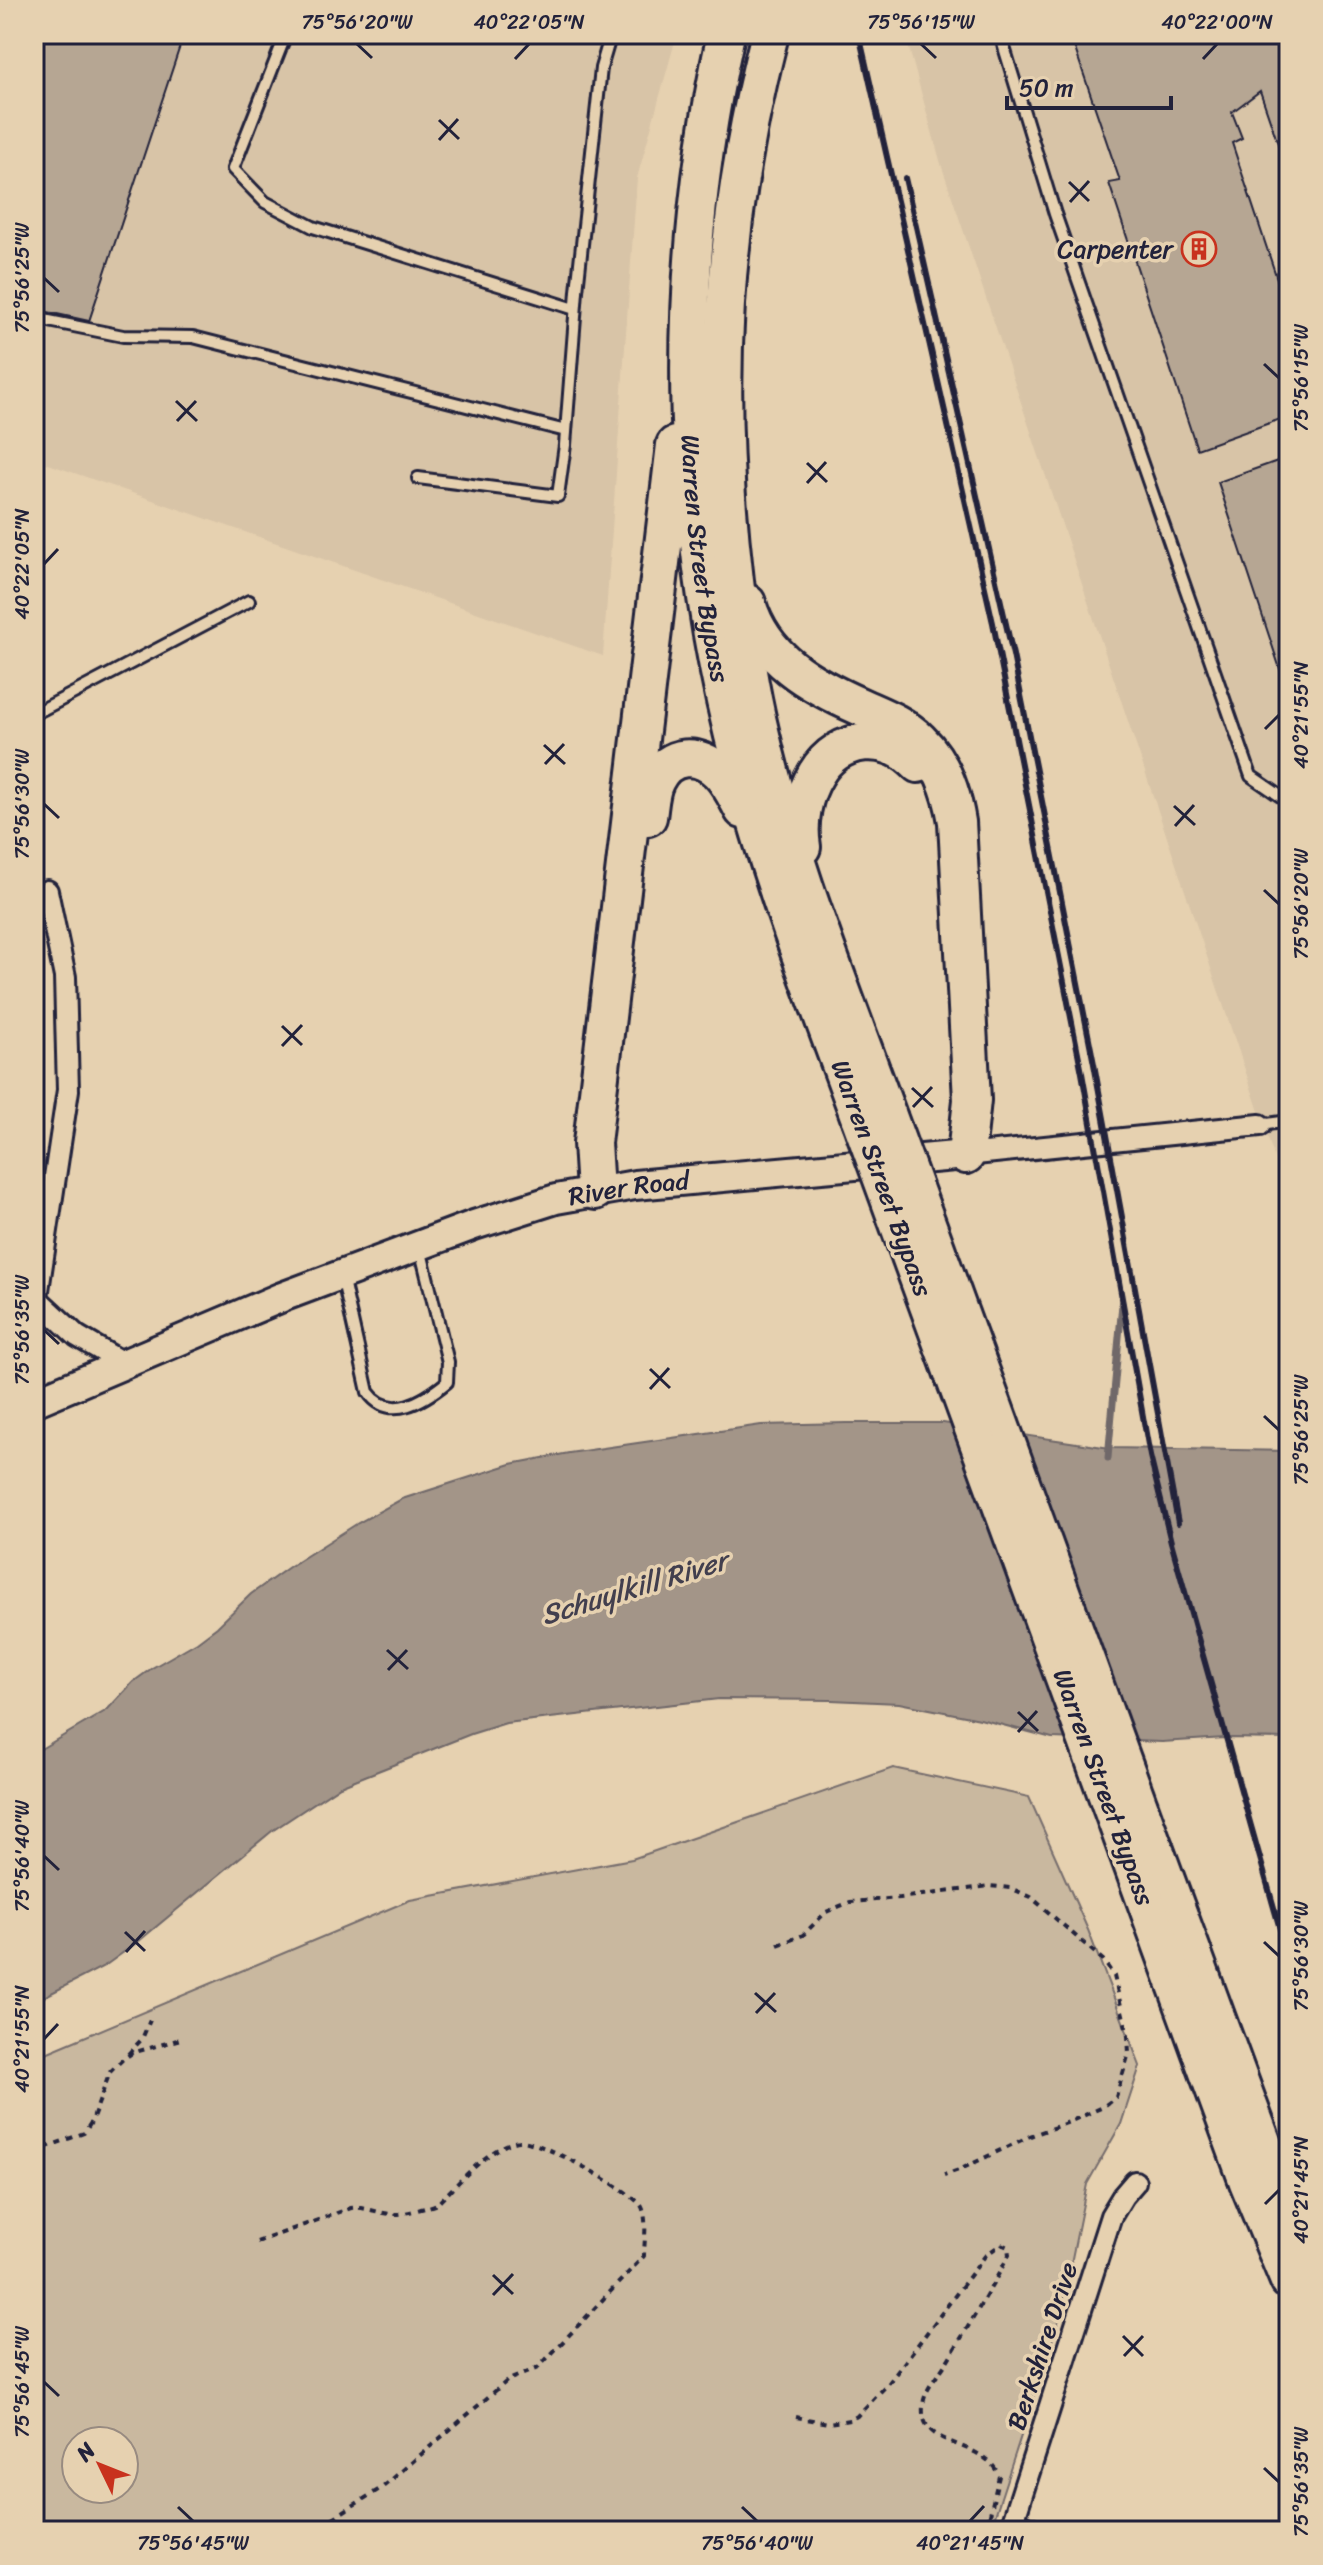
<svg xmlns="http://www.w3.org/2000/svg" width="1323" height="2565" viewBox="0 0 1323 2565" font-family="Sriracha,sans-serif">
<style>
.built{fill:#d8c4a7}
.green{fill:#c9b89f;stroke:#766d6d;stroke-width:2;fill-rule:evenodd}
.water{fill:#a39588;stroke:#6f6769;stroke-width:2}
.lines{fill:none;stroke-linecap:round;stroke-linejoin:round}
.stream{stroke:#6f6769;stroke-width:7}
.building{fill:#b6a693;stroke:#22223b;stroke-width:2}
.lane-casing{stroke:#22223b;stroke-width:16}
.street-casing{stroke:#22223b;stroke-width:26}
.secondary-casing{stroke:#22223b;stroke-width:34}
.highway-casing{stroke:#22223b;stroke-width:42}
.path{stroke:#22223b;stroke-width:4;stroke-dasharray:6 6;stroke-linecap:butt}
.lane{stroke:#e6d1b0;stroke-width:10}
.street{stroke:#e6d1b0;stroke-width:20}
.secondary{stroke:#e6d1b0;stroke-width:28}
.highway{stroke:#e6d1b0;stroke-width:36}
.rail{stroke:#22223b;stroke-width:6}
.highway-bridge-casing{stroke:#22223b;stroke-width:42;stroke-linecap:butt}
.highway-bridge{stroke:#e6d1b0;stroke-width:36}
.ticks{fill:none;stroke:#22223b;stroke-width:3}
.labels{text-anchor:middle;stroke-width:7;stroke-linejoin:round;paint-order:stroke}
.poi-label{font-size:26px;fill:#22223b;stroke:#e6d1b0;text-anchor:end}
.street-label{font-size:26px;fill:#22223b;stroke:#e6d1b0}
.water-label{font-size:28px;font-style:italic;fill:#423f4e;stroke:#e6d1b0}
.neatline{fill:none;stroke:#22223b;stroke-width:3}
.ticks-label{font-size:20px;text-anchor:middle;fill:#22223b}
</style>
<rect width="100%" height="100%" fill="#e6d1b0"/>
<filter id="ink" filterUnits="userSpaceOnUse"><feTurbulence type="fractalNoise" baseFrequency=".0125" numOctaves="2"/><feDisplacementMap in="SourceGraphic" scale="16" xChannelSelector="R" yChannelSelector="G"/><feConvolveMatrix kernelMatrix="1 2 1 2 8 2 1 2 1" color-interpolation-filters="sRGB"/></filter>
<g filter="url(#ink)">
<g class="built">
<path d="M34 34H677L637 178 603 656 34 459Z"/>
<path d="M905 34H1289V1190L1282 1180 941 164Z"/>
</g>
<path class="green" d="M893 1768 1029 1797 1088 1930 1140 2066 1121 2124 1087 2184 1061 2313 990 2531H34V2058L410 1900 632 1859ZM124 2441V2489H76V2441Z"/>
<path class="water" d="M846 1423H943L1110 1448 1289 1451V1739L1225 1738 1162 1742 1052 1738 980 1719 899 1703 831 1700 719 1699 506 1723 471 1734 340 1786 272 1831 139 1941 106 1965 34 2002V1753L107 1710 133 1682 152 1668 197 1642 217 1627 251 1594 289 1567 358 1523 402 1499 511 1464 569 1453 761 1425Z"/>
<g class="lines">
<path class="stream" d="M1108 1458 1122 1304"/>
</g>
<g class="building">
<path d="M34 34H184L89 321 34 309Z"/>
<path d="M1070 34H1289V166L1286 167 1260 91 1232 112 1242 138 1232 143 1289 315V416L1197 449 1109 183 1120 181Z"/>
<path d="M1289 457V686L1286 687 1218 482Z"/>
</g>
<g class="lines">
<g class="lane-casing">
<g id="lane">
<path d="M286 34 233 169 265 202 313 227 575 309"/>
<path d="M1000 34 1055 214 1251 776 1289 802"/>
<path d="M34 318 123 336 193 337 566 431"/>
<path d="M418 478 558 496 565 445 577 291 601 68 611 34"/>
<path d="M34 714 249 601"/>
<path d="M1260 1125 1289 1121"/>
<path d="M342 1276 368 1392C390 1423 425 1400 447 1382L448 1362 420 1248"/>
</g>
</g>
<g class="street-casing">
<g id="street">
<path d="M34 898 47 891 65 977 68 1090 34 1317"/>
<path d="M966 1155 1260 1125"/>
<path d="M37 1299 77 1336 123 1363"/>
<path d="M1013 2521 1037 2531"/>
<path d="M1010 2531 1111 2216 1123 2196 1135 2182"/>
</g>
</g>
<g class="secondary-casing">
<g id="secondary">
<path id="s1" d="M34 1402 282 1297 474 1225 556 1199 635 1185 966 1155"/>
</g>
</g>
<g class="highway-casing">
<g id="highway">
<path id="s2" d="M726 34C670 287 678 544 748 793 779 904 821 1011 860 1119"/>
<path d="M770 34C722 220 712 390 735 581 741 631 748 681 760 731 790 862 842 989 888 1116"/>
<path d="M747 603C763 659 811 685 861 707 881 716 903 724 919 740 942 762 952 791 957 822L972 1100 966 1155"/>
<path d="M648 817C650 805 650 791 656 780 669 753 699 752 719 772 730 783 736 797 743 810"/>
<path d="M802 847C798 823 803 795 816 774 839 735 888 732 918 764"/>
<path d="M595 1191 592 1143 675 445"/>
<path d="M1155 1850 1289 2215"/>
<path d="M1128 1853 1248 2182 1289 2281"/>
</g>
</g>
<g class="path">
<path d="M778 1945 803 1935 826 1912 850 1902 900 1898 990 1886 1010 1888 1031 1897 1103 1960 1114 1976 1128 2036 1129 2053 1116 2097 1103 2107 1069 2122 1030 2136 959 2170 944 2175"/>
<path d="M128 2054 142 2039 150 2020"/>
<path d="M34 2152 84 2133 92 2121 110 2072 122 2060 132 2053 184 2038"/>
<path d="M257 2242 351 2208C366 2206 381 2215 397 2214 404 2214 430 2207 437 2204 457 2185 490 2145 519 2141 536 2138 635 2192 642 2207 648 2220 644 2243 644 2256L538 2368 508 2380 383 2487 325 2523 318 2531"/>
<path d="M796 2417 828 2423 850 2420 857 2416 888 2384 985 2256 1001 2244 1008 2247 1009 2255C989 2292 968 2327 946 2363 938 2376 924 2389 923 2406 922 2417 925 2426 934 2433 955 2448 988 2449 999 2476L986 2531"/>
</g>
<use href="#lane" class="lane"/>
<use href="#street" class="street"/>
<use href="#secondary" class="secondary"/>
<use href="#highway" class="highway"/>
<g class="rail">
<path d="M859 34 993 623 1082 1073 1150 1456 1171 1542 1289 1961"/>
<path d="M905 178 1013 655 1094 1064 1178 1523"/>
</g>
<g class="highway-bridge-casing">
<g id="highway-bridge">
<path d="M888 1116 1155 1850"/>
<path d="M860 1119 1128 1853"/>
</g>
</g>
<use href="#highway-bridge" class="highway-bridge"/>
</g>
</g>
<path class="ticks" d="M357 44 372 58M921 44 936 58M515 59 529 44M1203 59 1217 44M439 120 459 139M439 140 458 119M1069 182 1089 201M1070 202 1089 181M44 278 59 292M1264 364 1279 378M176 401 197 421M177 421 196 401M807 463 827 482M807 483 826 462M44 564 58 549M1265 729 1279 715M544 745 565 764M545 764 564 744M44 804 59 818M1174 806 1195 825M1175 826 1194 805M1264 890 1279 904M282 1026 302 1045M282 1046 302 1025M912 1088 933 1107M913 1107 932 1087M44 1330 59 1344M650 1369 670 1388M650 1389 669 1368M1264 1416 1279 1430M387 1650 408 1669M388 1670 407 1650M1018 1712 1038 1731M1018 1732 1037 1711M44 1856 59 1870M125 1932 145 1951M1264 1942 1279 1956M126 1952 145 1931M755 1993 776 2012M756 2013 775 1993M44 2039 58 2024M1265 2204 1279 2190M493 2275 513 2294M493 2295 513 2274M1123 2336 1143 2356M1124 2356 1143 2336M44 2382 59 2396M1264 2468 1279 2482M178 2507 193 2521M742 2507 757 2521M970 2521 984 2506"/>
<defs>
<g id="building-ring" transform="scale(1.8)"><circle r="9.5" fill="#e6d1b0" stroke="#c8321e" stroke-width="1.5"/><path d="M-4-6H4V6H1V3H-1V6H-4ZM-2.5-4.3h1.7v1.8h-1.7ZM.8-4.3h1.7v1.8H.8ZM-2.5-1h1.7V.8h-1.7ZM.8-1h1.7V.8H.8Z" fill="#c8321e"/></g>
</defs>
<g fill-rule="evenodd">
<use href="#building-ring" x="1199" y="249"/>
</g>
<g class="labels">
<g class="poi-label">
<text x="1173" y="258">Carpenter</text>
</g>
<g class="street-label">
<text dy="9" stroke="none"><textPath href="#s2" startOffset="528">Warren Street Bypass</textPath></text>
<text transform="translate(882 1178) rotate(70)" y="9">Warren Street Bypass</text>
<text dy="9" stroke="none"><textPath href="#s1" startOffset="634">River Road</textPath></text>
<text transform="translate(1104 1787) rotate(70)" y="9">Warren Street Bypass</text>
<text transform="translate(1042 2346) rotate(-72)" y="9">Berkshire Drive</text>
</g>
<g class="water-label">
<text transform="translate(634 1587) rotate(-17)" y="10">Schuylkill River</text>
</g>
</g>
<rect width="1323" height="2565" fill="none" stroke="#e6d1b0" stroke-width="88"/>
<g transform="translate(100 2465) rotate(313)"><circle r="38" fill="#e6d1b0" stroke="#988b81" stroke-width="2"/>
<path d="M0-6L14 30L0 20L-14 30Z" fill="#c8321e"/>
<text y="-12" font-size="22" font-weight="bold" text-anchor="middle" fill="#22223b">N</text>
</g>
<path d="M1007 96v12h164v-12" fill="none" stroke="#22223b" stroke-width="4"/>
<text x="1019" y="96" font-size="24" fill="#22223b" stroke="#e6d1b0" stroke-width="6" paint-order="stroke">50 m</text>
<rect x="44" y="44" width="1235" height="2477" class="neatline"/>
<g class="ticks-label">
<text x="357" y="29">75°56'20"W</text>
<text x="529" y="29">40°22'05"N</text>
<text x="921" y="29">75°56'15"W</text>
<text x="1217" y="29">40°22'00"N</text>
<text transform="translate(22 278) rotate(-90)" y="7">75°56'25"W</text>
<text transform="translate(1301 378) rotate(-90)" y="7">75°56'15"W</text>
<text transform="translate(22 564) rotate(-90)" y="7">40°22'05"N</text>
<text transform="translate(1301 715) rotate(-90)" y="7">40°21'55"N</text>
<text transform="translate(22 804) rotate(-90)" y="7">75°56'30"W</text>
<text transform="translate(1301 904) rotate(-90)" y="7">75°56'20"W</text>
<text transform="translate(22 1330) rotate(-90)" y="7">75°56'35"W</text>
<text transform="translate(1301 1430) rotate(-90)" y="7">75°56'25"W</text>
<text transform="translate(22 1856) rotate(-90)" y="7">75°56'40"W</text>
<text transform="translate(1301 1956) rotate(-90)" y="7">75°56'30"W</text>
<text transform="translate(22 2039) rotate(-90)" y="7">40°21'55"N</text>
<text transform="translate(1301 2190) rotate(-90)" y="7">40°21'45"N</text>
<text transform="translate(22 2382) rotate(-90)" y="7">75°56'45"W</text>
<text transform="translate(1301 2482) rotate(-90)" y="7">75°56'35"W</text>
<text x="193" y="2550">75°56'45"W</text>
<text x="757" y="2550">75°56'40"W</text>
<text x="970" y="2550">40°21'45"N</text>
</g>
</svg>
